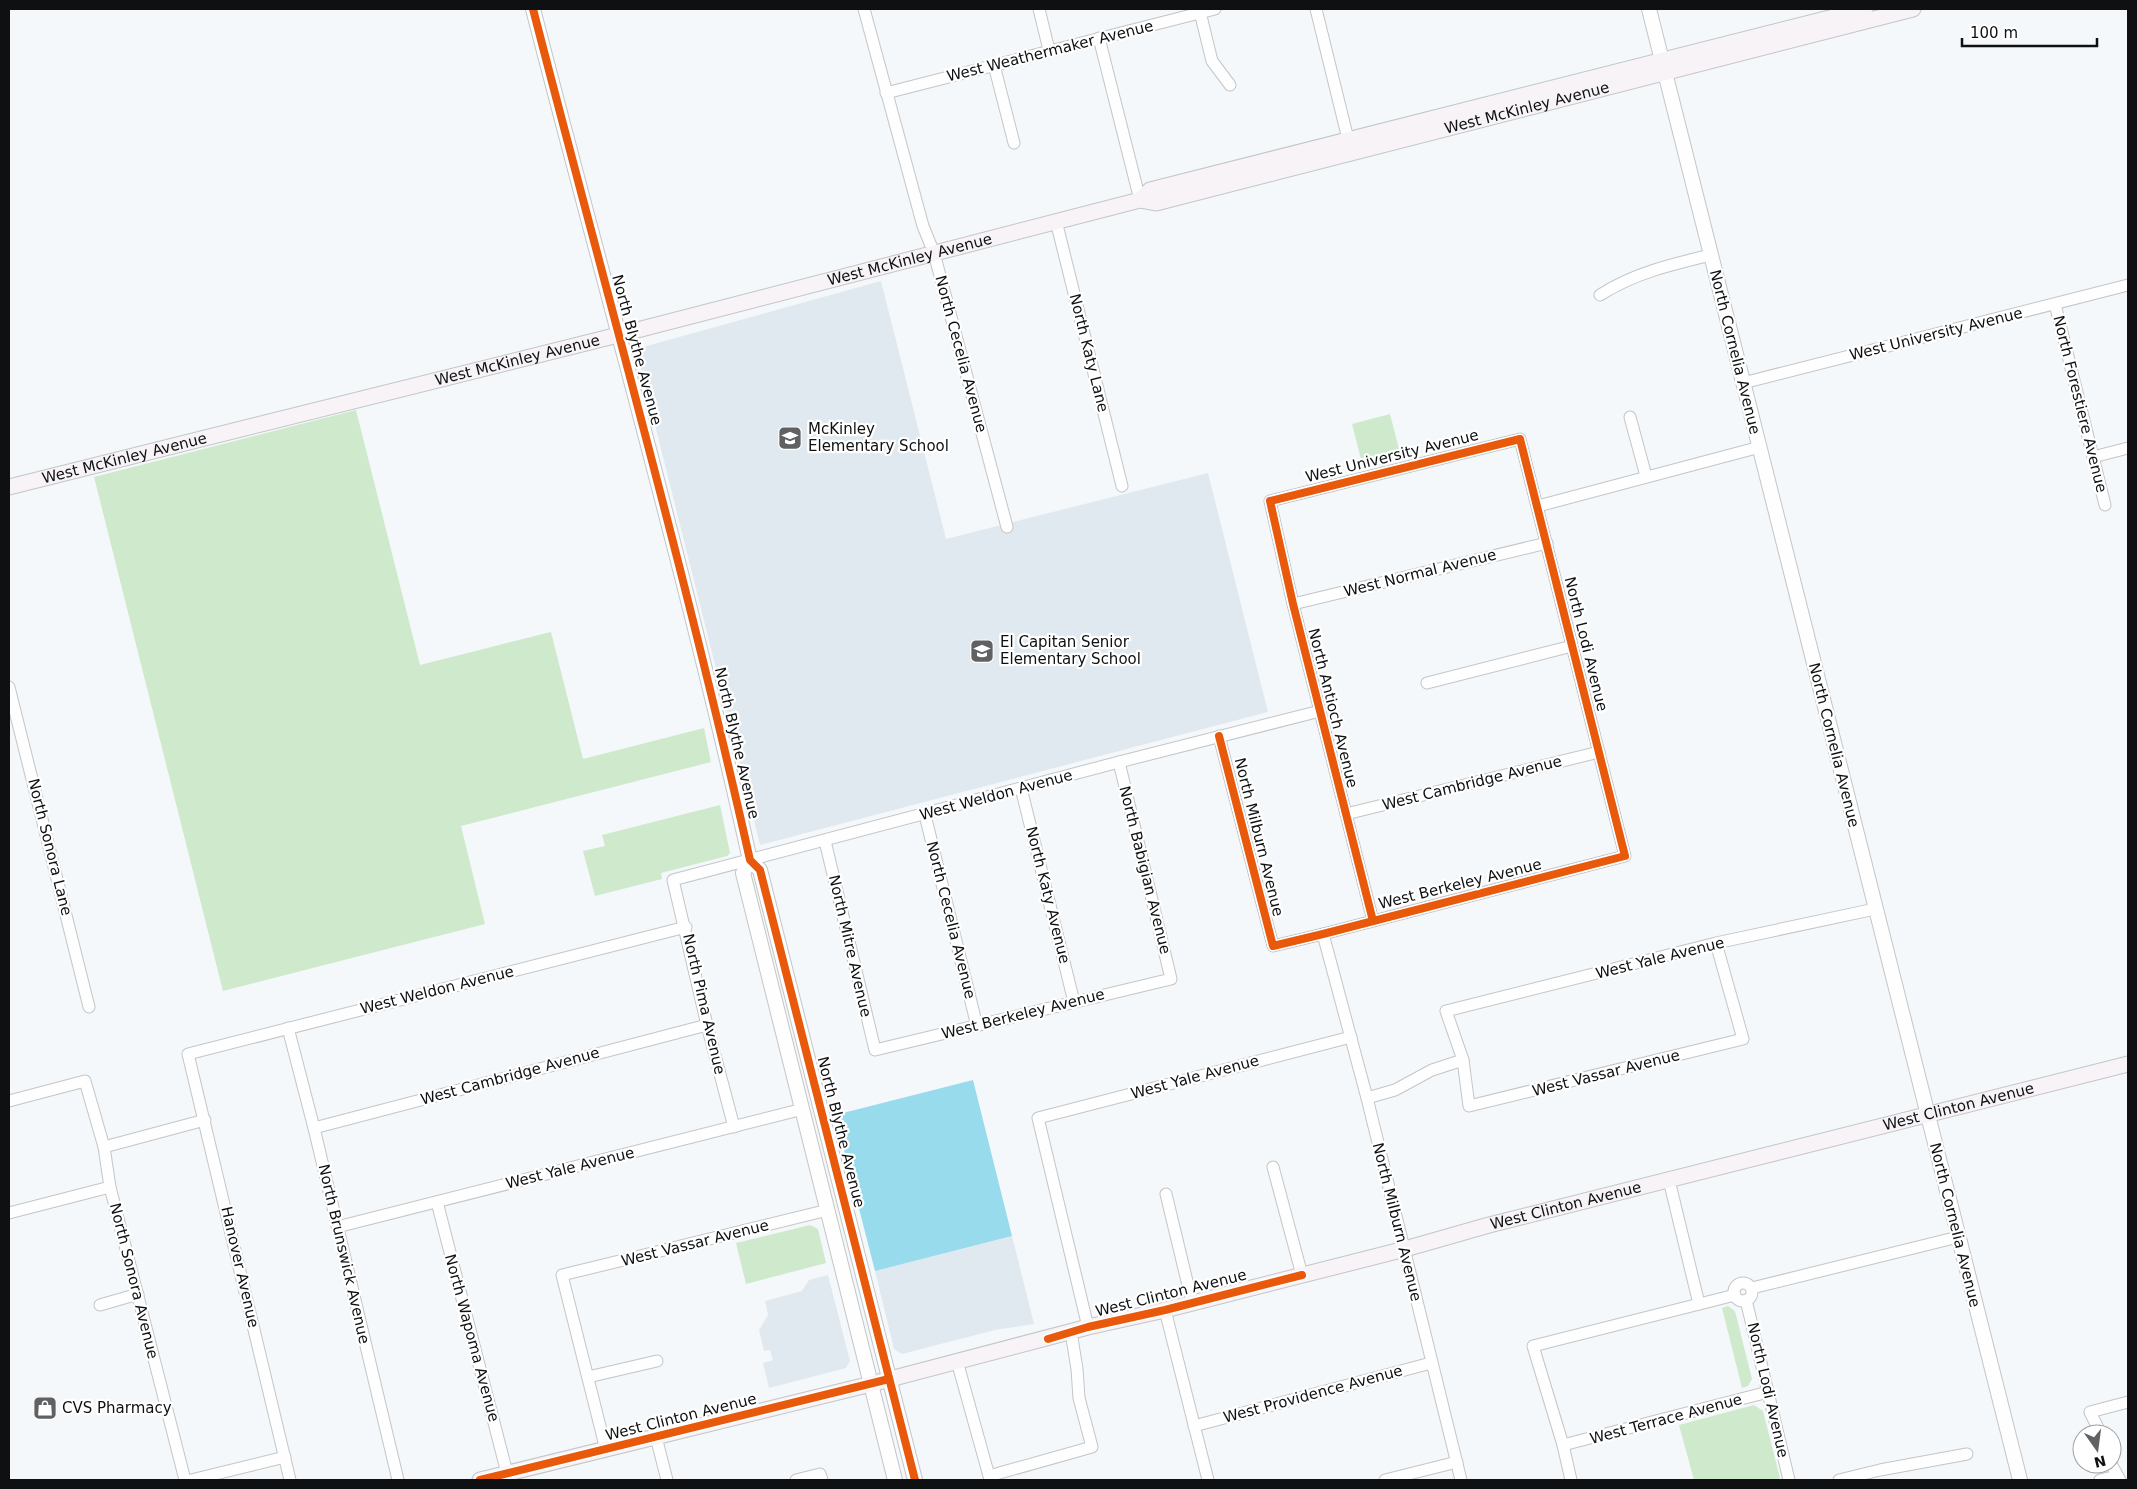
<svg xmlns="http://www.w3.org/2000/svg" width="2137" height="1489" viewBox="0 0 2137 1489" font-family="'DejaVu Sans',sans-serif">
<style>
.built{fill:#e0e9ef}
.green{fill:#cee9cc}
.water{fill:#98dbed}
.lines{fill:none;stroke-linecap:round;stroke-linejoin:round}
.minor-casing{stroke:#c3c5c7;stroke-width:13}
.tertiary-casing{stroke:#c3c5c7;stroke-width:16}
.secondary-casing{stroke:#c3c5c7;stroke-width:17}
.minor{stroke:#fefefe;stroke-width:11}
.tertiary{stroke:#fefefe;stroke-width:14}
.secondary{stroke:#f7f3f6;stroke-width:15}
.cycleway-casing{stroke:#fff;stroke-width:11}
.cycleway{stroke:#e8590c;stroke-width:8}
.labels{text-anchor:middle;stroke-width:4.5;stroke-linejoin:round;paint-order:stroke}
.street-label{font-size:15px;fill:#0e1011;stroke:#fff}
.poi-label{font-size:15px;fill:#0e1011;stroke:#fff;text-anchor:start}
</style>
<rect width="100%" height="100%" fill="#f5f8fa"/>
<g class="built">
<path d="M881 281 946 539 1208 473 1268 712 760 845 636 349Z"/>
<path d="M1012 1236 1034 1324 995 1330 902 1354 894 1349 875 1271Z"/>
<path d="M828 1275 850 1361 846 1368 769 1388 763 1363 773 1360 770 1350 764 1351 759 1330 768 1315 765 1301 802 1291 809 1280Z"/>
</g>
<g class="green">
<path d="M356 410 420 665 551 632 583 759 704 728 711 762 461 826 485 924 223 991 94 477Z"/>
<path d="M1390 414 1401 457 1363 467 1352 424Z"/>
<path d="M720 805 730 853 727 856 661 873 662 879 595 896 583 851 605 846 602 835Z"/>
<path d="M810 1225 818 1229 826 1263 746 1284 736 1243Z"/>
<path d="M1728 1306 1735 1311 1752 1379 1748 1386 1742 1388 1722 1308Z"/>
<path d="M1754 1405 1763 1411 1780 1478 1778 1480H1694L1679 1425Z"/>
</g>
<path class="water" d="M973 1080 1012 1236 875 1271 835 1115Z"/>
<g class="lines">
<g class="minor-casing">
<g id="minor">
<path d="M864 9 923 226 934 253 1007 527"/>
<path d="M1039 9 1049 50"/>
<path d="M1316 9 1348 139"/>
<path d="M1200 12 1212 61 1230 85"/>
<path d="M1099 38 1140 200"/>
<path d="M994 65 1014 143"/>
<path d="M886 93 1215 9"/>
<path d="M1056 221 1122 486"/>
<path d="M1600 295C1634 273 1673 264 1711 255"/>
<path d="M2055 304 2105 505"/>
<path d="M1743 383 2128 285"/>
<path d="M1630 417 1646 476"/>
<path d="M2093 457 2128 448"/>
<path d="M1538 506 1760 447"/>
<path d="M1293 604 1547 543"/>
<path d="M1427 683 1572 646"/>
<path d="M9 687 89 1007"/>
<path d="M1219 736 1273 946 1323 934 1625 856 1520 439 1270 501 1293 604 1373 921"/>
<path d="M1021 788 1074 1002"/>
<path d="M1346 814 1599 752"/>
<path d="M925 815 977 1026"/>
<path d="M825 841 875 1050 1171 979 1119 762"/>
<path d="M1323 934 1367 1098 1461 1480"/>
<path d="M1716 943 1743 1039 1469 1106 1463 1060 1446 1011 1716 943 1875 909"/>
<path d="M288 1028 314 1128 398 1480"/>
<path d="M1367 1098 1395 1090 1432 1070 1463 1060"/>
<path d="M9 1101 85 1081 104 1147 110 1187 185 1480"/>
<path d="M734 1127 707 1025 673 880 1119 762 1320 711"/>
<path d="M314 1128 707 1025"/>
<path d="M104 1147 205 1120"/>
<path d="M1273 1167 1302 1275"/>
<path d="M1669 1180 1699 1304"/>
<path d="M1166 1194 1192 1302"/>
<path d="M437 1202 507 1473"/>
<path d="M9 1213 110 1187"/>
<path d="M337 1227 803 1109"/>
<circle cx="1743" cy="1292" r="9"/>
<path d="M1752 1288 1958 1237"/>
<path d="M1746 1300 1789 1480"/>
<path d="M100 1305 138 1294"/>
<path d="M1165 1310 1208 1480"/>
<path d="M1088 1327 1038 1118 1351 1037"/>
<path d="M957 1361 989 1476 1092 1447 1079 1398 1077 1369 1071 1332"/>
<path d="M588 1377 657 1361"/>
<path d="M1194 1426 1431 1363"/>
<path d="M2101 1434 2090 1412 2128 1402"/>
<path d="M656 1437 667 1480"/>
<path d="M1563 1445 1768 1392"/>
<path d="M606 1450 562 1275 828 1210"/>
<path d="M2111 1464 2120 1480"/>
<path d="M191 1480 285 1457"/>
<path d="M290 1480 188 1054 686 927"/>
<path d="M796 1480 820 1474 822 1480"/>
<path d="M1385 1480 1457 1462"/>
<path d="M1571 1480 1563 1445 1533 1346 1735 1295"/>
<path d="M1839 1480 1880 1470 1967 1454"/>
<path d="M2100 1480 2117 1476"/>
</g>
</g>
<g class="tertiary-casing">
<g id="tertiary">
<path d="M533 9C606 292 686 574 750 860L760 870 915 1480"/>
<path d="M1649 9 2020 1480"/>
<path d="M750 860 743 873 895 1480"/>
</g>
</g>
<g class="secondary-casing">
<g id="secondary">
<path d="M1140 200 1150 190 1865 9"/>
<path id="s1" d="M9 487 618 335 1140 200 1156 203 1913 9"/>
<path id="s2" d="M480 1480 871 1384 1088 1327 1165 1310 1405 1249 1489 1225 2128 1064"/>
</g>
</g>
<use href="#minor" class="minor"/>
<use href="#tertiary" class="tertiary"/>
<use href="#secondary" class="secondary"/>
<g class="cycleway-casing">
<g id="cycleway">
<path d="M533 9C606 292 686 574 750 860L760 870 915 1480"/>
<path d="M1219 736 1273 946 1323 934 1625 856 1520 439 1270 501 1293 604 1373 921"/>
<path d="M1048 1339 1088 1327 1165 1310 1302 1275"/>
<path d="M480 1480 889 1379"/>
</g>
</g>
<use href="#cycleway" class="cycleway"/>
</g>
<defs>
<g id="school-square" transform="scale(1.25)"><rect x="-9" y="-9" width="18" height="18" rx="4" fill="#5f6163" stroke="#fff"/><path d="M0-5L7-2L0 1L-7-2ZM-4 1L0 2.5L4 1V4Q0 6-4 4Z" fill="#fff"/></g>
<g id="shop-square" transform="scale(1.25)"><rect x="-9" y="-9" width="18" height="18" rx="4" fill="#5f6163" stroke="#fff"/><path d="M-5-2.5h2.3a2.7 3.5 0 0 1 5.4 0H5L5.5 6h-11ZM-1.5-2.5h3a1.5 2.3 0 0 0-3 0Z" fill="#fff"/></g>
</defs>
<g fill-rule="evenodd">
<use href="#school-square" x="790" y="438"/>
<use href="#school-square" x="982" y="651"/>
<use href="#shop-square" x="45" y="1408"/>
</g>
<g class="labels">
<g class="street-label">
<text transform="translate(1050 51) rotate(-14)" y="5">West Weathermaker Avenue</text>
<text dy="5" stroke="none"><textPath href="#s1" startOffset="1566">West McKinley Avenue</textPath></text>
<text dy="5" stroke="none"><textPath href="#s1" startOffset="929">West McKinley Avenue</textPath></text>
<text transform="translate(1936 334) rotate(-14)" y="5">West University Avenue</text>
<text transform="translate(637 350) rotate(75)" y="5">North Blythe Avenue</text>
<text transform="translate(1735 352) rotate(76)" y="5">North Cornelia Avenue</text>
<text transform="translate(1089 353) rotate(76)" y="5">North Katy Lane</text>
<text transform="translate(961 354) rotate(75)" y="5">North Cecelia Avenue</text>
<text dy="5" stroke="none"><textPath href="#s1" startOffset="524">West McKinley Avenue</textPath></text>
<text transform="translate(2080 404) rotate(76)" y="5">North Forestiere Avenue</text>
<text transform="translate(1392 456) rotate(-14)" y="5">West University Avenue</text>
<text dy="5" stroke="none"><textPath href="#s1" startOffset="119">West McKinley Avenue</textPath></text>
<text transform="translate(1420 573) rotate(-14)" y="5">West Normal Avenue</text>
<text transform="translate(1586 644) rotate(76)" y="5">North Lodi Avenue</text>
<text transform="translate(1333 708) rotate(76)" y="5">North Antioch Avenue</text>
<text transform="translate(737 743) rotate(77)" y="5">North Blythe Avenue</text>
<text transform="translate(1834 745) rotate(76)" y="5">North Cornelia Avenue</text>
<text transform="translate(1472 783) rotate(-14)" y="5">West Cambridge Avenue</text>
<text transform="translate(996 795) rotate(-15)" y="5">West Weldon Avenue</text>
<text transform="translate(1259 837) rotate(76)" y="5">North Milburn Avenue</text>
<text transform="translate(50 847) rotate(76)" y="5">North Sonora Lane</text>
<text transform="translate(1145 870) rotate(76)" y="5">North Babigian Avenue</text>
<text transform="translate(1460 884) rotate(-14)" y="5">West Berkeley Avenue</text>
<text transform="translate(1048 895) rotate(76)" y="5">North Katy Avenue</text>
<text transform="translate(951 920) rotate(76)" y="5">North Cecelia Avenue</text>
<text transform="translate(850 946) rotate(77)" y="5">North Mitre Avenue</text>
<text transform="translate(1660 958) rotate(-14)" y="5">West Yale Avenue</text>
<text transform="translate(437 990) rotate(-14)" y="5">West Weldon Avenue</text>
<text transform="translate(704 1004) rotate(77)" y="5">North Pima Avenue</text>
<text transform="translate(1023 1014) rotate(-14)" y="5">West Berkeley Avenue</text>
<text transform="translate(1606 1073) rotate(-14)" y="5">West Vassar Avenue</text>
<text transform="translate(510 1076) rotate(-15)" y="5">West Cambridge Avenue</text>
<text transform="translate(1195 1077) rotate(-15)" y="5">West Yale Avenue</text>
<text dy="5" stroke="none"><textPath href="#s2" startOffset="1525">West Clinton Avenue</textPath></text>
<text transform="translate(841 1132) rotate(76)" y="5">North Blythe Avenue</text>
<text transform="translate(570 1168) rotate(-14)" y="5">West Yale Avenue</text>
<text dy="5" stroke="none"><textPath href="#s2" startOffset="1120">West Clinton Avenue</textPath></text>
<text transform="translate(1397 1222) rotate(76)" y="5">North Milburn Avenue</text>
<text transform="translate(1955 1225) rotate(76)" y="5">North Cornelia Avenue</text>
<text transform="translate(695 1243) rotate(-14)" y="5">West Vassar Avenue</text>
<text transform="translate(344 1254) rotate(77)" y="5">North Brunswick Avenue</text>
<text transform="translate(240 1267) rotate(77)" y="5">Hanover Avenue</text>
<text transform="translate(134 1281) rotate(76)" y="5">North Sonora Avenue</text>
<text transform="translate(1171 1293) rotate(-14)" y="5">West Clinton Avenue</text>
<text transform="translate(472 1338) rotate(75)" y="5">North Wapoma Avenue</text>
<text transform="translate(1768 1390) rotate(77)" y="5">North Lodi Avenue</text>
<text transform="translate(1313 1394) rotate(-15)" y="5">West Providence Avenue</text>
<text transform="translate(681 1417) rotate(-14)" y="5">West Clinton Avenue</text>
<text transform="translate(1666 1419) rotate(-15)" y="5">West Terrace Avenue</text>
</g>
<g class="poi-label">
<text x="808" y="434">McKinley<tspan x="808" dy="17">Elementary School</tspan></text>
<text x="1000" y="647">El Capitan Senior<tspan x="1000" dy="17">Elementary School</tspan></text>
<text x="62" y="1413">CVS Pharmacy</text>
</g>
</g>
<rect width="2137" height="1489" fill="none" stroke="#0e1011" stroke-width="20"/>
<g transform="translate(2097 1449) rotate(166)"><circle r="24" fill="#ffffff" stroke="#9f9fa0"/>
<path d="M0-4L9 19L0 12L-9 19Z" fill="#5f6163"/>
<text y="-8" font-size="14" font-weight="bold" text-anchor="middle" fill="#0e1011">N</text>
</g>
<path d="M1962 38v8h135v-8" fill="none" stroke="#0e1011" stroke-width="2.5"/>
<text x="1970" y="38" font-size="15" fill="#0e1011" stroke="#ffffff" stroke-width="4" paint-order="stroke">100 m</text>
</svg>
